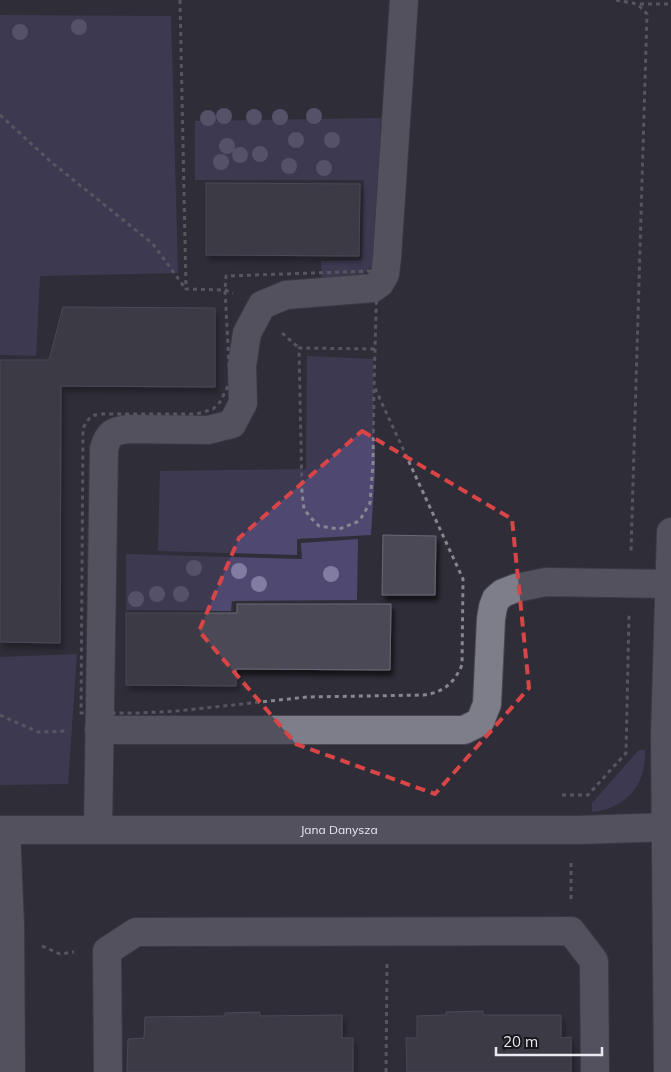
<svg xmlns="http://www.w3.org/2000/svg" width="671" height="1072" viewBox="0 0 671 1072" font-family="Mulish,sans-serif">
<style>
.green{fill:#4f4870}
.building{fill:#4b4955;stroke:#6b6976;filter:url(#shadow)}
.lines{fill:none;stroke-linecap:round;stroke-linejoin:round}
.minor-casing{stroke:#4a4951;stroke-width:30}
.path{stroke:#88868f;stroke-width:3;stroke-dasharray:4 4;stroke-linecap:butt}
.minor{stroke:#7e7d8a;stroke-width:28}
.tree{fill:#827ca2}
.marked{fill:none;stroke:#d94546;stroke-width:4;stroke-dasharray:10 6;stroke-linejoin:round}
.labels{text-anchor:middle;stroke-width:5;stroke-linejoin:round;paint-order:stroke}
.street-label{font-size:12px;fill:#eae9f0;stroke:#17161b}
</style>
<defs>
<filter id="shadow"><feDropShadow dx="3" dy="5.5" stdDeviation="2.5" flood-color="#0009"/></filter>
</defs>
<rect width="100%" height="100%" fill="#2f2d38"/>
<g class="green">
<path d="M0 15 171 16 178 273 40 276 36 356 0 355Z"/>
<path d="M381 118 375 245 371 267 361 276 322 279 321 261 362 260 364 180H195V121Z"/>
<path d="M307 356 373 359 375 471 371 535 297 539V555L158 551 160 471 306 469Z"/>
<path d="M358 539 357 600 232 601 231 611 126 610V554L302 559 301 543Z"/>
<path d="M77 654 68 784 0 785V657Z"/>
<path d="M639 750H645C646 785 627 808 592 812V803Z"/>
</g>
<g class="building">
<path d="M206 183 360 184 359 256 206 255Z"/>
<path d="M63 307 215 308V387L61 386 60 643 0 642V360H49Z"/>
<path d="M383 535 436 536 435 595H382Z"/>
<path d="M237 604H391L390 670 236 669V686L126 685V613H237Z"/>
<path d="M483 1011V1015H561V1038L571 1037V1072H407L406 1038H417V1016L446 1015V1012Z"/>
<path d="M260 1012V1016L342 1015V1038H353V1072H127L128 1039 144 1038 145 1017 225 1016V1013Z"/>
</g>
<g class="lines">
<g class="minor-casing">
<g id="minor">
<path d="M99 730H464L480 722 487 704 491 619 493 607 496 599 503 593 516 588 546 582 670 584"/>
<path id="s1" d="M0 830H578L671 827"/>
<path d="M6 830 10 926 11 1072"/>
<path d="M98 830 104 449C108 433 113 431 129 429L208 430 232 424 243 403 242 366 247 333 262 305 286 295 373 288 380 283 385 274 387 257 404 0"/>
<path d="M108 1072 107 951 136 932 571 931 594 961 595 1072"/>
<path d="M668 1072 665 735 671 532"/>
</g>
</g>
<g class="path">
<path d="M180 0 186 289 225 290 233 293"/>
<path d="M616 0C633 4 635 0 647 14L631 551"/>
<path d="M640 4H671"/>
<path d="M0 115 50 161 153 244 185 288"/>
<path d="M371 271 377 278 374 386 463 579 462 665C454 683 444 692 424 695L307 697 177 711 139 713H81L83 428C88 420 89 416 99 414H192L201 413 213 409 220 402 230 382 225 290 226 276Z"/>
<path d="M282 333 299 348"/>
<path d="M374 389 373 464 370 503 361 518 357 522 339 529 319 526 311 518 304 509 302 493 299 348 375 349"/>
<path d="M0 715 38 732 68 731"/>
<path d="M562 795H588L626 753 629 614"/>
<path d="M571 899V861"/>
<path d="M42 946 60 954 74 952"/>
<path d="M386 1072 387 963"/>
</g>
<use href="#minor" class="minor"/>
</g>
<g class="tree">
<circle cx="79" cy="27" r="8"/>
<circle cx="20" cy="32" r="8"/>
<circle cx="224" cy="116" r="8"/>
<circle cx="314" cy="116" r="8"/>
<circle cx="254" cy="117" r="8"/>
<circle cx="280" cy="117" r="8"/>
<circle cx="208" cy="118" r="8"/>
<circle cx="296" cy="140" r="8"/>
<circle cx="332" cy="140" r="8"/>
<circle cx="227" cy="146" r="8"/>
<circle cx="260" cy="154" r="8"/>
<circle cx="240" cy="155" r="8"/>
<circle cx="221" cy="162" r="8"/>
<circle cx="289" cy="166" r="8"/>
<circle cx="324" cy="168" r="8"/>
<circle cx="194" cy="568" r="8"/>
<circle cx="239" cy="571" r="8"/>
<circle cx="331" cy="574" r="8"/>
<circle cx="259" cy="584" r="8"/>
<circle cx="157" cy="594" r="8"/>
<circle cx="181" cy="594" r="8"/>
<circle cx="136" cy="599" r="8"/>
</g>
<path d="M0 0H671V1072H0ZM362 431 512 519 529 688 435 794 296 744 199 631 239 538Z" fill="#2f2d38" fill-opacity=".55" fill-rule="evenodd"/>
<path class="marked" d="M362 431 512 519 529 688 435 794 296 744 199 631 239 538Z"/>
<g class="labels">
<g class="street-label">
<text dy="4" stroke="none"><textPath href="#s1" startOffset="339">Jana Danysza</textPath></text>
</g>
</g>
<path d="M496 1047v8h106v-8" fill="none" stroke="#eae9f0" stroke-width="2.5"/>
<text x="503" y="1047" font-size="15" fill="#eae9f0" stroke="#17161b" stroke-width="4" paint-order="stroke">20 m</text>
</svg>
